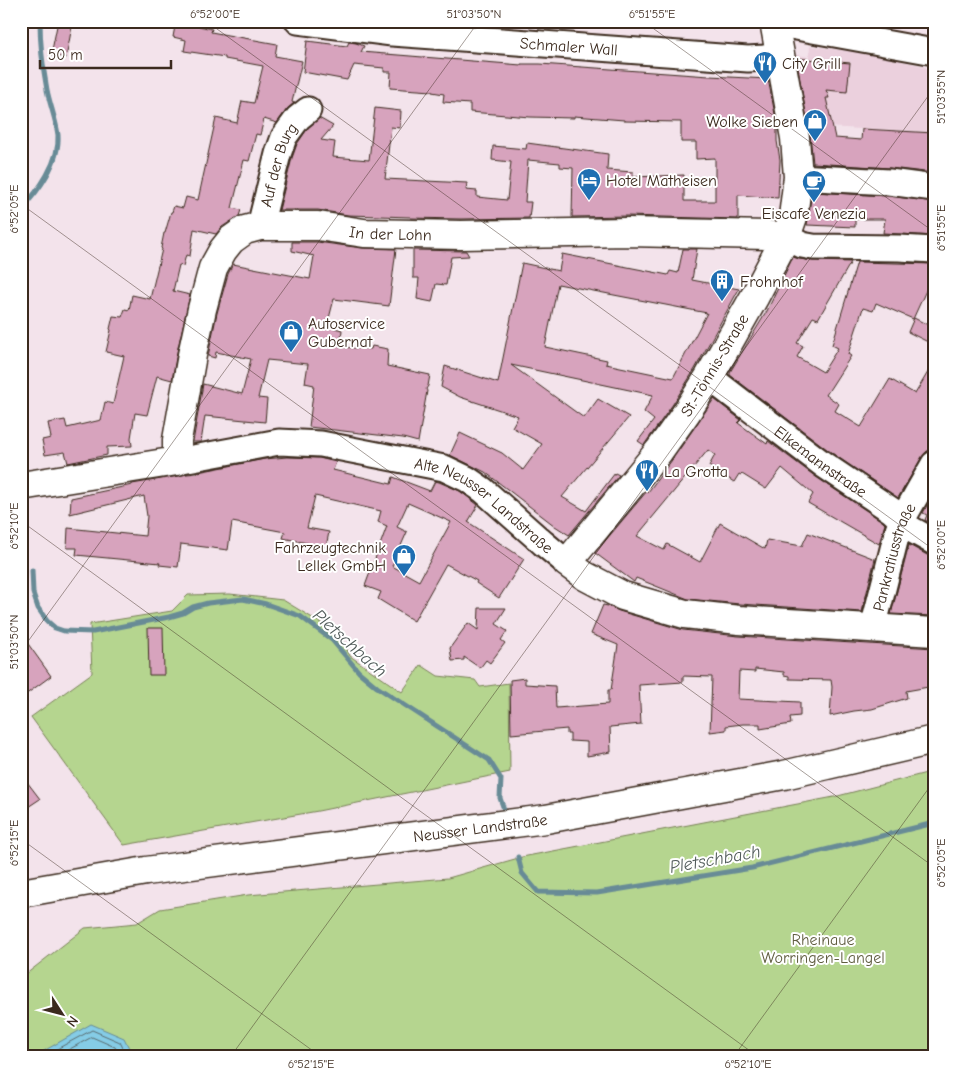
<svg xmlns="http://www.w3.org/2000/svg" width="955" height="1077" viewBox="0 0 955 1077" font-family="'Comic Neue',sans-serif">
<style>
.built{fill:#ebd0dd}
.green{fill:#b5d58f;stroke:#788056}
.water{fill:#85cce6;stroke:#678b96}
.lines{fill:none;stroke-linecap:round;stroke-linejoin:round}
.shore{stroke:#596b6e;stroke-width:1}
.stream{stroke:#678b96;stroke-width:5}
.building{fill:#d7a3bd;stroke:#3b2a1e;fill-rule:evenodd}
.minor-casing{stroke:#3b2a1e;stroke-width:29}
.major-casing{stroke:#3b2a1e;stroke-width:31}
.minor{stroke:#fff;stroke-width:25}
.major{stroke:#fff;stroke-width:28}
.ticks{fill:none;stroke:#3b2a1e;stroke-width:1;stroke-opacity:0.45}
.labels{text-anchor:middle;stroke-width:4;stroke-linejoin:round;paint-order:stroke}
.street-label{font-size:16px;fill:#3b2a1e;stroke:#fff}
.poi-label{font-size:16px;fill:#3b2a1e;stroke:#fff;text-anchor:start}
.park-label{font-size:16px;fill:#605d40;stroke:#fff}
.water-label{font-size:18px;font-style:italic;fill:#515b5a;stroke:#fff}
.neatline{fill:none;stroke:#3b2a1e;stroke-width:2}
.ticks-label{font-size:12px;text-anchor:middle;fill:#3b2a1e}
</style>
<rect width="100%" height="100%" fill="#f3e3eb"/>
<filter id="ink" filterUnits="userSpaceOnUse"><feTurbulence type="fractalNoise" baseFrequency=".02" numOctaves="2"/><feDisplacementMap in="SourceGraphic" scale="10" xChannelSelector="R" yChannelSelector="G"/><feConvolveMatrix kernelMatrix="1 2 1 2 8 2 1 2 1" color-interpolation-filters="sRGB"/></filter>
<g filter="url(#ink)">
<path class="built" d="M810 46 864 53 919 65 934 70V133L808 126 796 86 791 54 809 57Z"/>
<g class="green">
<path d="M230 594 283 600 329 628 344 643 350 656 402 692 421 665 438 676 475 680 480 687 509 683 510 772 318 811 124 845 31 717 92 673 90 624 172 611 188 595Z"/>
<path d="M934 771V1056H21V978L85 928 137 923 160 909 248 895 448 878 522 857 834 797Z"/>
</g>
<path class="water" d="M91 1024 124 1038 133 1056H35Z"/>
<g class="lines">
<g class="shore">
<path d="M44 1056 92 1030 120 1042 127 1056"/>
<path d="M57 1056 92 1037 115 1047 120 1056"/>
</g>
<g class="stream">
<path d="M21 209C39 191 60 161 58 135 56 120 50 105 47 90 43 68 40 44 40 21"/>
<path d="M32 570 33 593 38 608 47 621 55 628 64 631 93 632 169 617 183 613 193 607 208 603 243 599 266 604 300 616 332 640 359 672 377 687 489 760 501 779 500 798 506 815"/>
<path d="M518 857 522 873 538 892 597 893 752 868 934 823"/>
</g>
</g>
<g class="building">
<path d="M58 21H73L66 58 51 55Z"/>
<path d="M176 21 212 29 211 32 277 44 275 56 302 61 292 102 294 103 287 109 277 123 264 119 260 135 256 134 249 161 244 160 232 208 241 210 239 216 222 227 216 234 194 229 190 256 186 255 183 266 179 265 173 291 190 295 177 352 172 380 157 376 147 415 135 413 131 438 132 446 107 447V455L68 463 65 452 45 455 42 440 51 438 48 423 65 420 67 428 101 420 105 402 113 404 124 356 106 352 111 330 110 329 113 316 122 317 125 309 129 310 132 295 150 299 162 249 161 248 164 233H165L171 212H172L174 206 183 208 186 197 198 200 216 118 237 123 242 101 254 103 263 66 225 59V57L184 51 186 40 173 37Z"/>
<path d="M307 41 347 46 349 42 356 43 364 46 361 52 521 65V64H540L709 76 768 79 777 124V141L780 160 778 198 738 195V219L627 216 572 217 573 168 560 167V163L528 160 525 202H531L529 218 461 219 410 218 411 217 348 215 318 210H279L292 158 297 144 308 128 319 118 333 126 321 140 335 142 333 157 369 160 375 108 401 111 400 128 391 127 385 179 467 183 466 190 477 191V197L507 200 511 162 492 160 493 146 526 149 527 143 608 154 607 170 633 172V177L684 175V201H715V158L696 159V142H681V122L624 121V120L574 116V118L530 117 470 112V104L443 102 444 94 432 92V91L390 88 391 72H384V68L354 65 347 80 303 72Z"/>
<path d="M796 58 850 63 847 92 826 90 829 98H826L835 138 861 140 862 129 934 133V173L890 168 813 163 810 135Z"/>
<path d="M812 192 888 196 934 202V236L883 233 885 219H855V227L807 225Z"/>
<path d="M292 242H317L362 248 396 249 389 306 334 299 327 326 342 330 340 347 371 349 372 346 388 349 387 366 430 375 428 386 426 389 427 391 418 442 403 438 309 427 314 385 305 383 308 364 267 360 258 398 267 399 265 422 205 416 201 442H193L203 384 242 394 251 359 216 352 215 358 208 356 217 313 228 274 233 264 310 279 314 256 292 251Z"/>
<path d="M683 249H697L692 280 739 289 695 369 673 404 644 445 638 441 654 420 644 412 653 395 511 365 584 418 598 399 629 417 562 497 586 511 615 473 619 475 569 535 555 526 485 472 450 455 460 433 502 453 523 470 542 444 512 427 518 416 460 397 441 387 445 366 498 383 522 263 559 271 562 254 668 275 670 271 678 273ZM558 284 614 295 707 313 673 378 606 364 607 360 545 347Z"/>
<path d="M413 250 466 251 469 256 451 257 446 285 436 284 432 302 417 299 419 278H413Z"/>
<path d="M793 257 799 259 813 261 851 262 818 319 813 317 797 343 803 346 797 357 823 372 838 348 832 345 857 262 934 264V289L928 286 913 319 876 303 873 311 863 308 848 354 851 356 826 395 839 404 835 411 861 427 890 379 915 394 934 362V450L927 451 922 457 898 498 832 453 730 375V372L767 311Z"/>
<path d="M914 318 934 328V345L908 332Z"/>
<path d="M714 399 741 420 738 423 767 444 768 441 816 477 882 521 885 524 879 544 808 503 813 494 782 468 766 489 742 474 741 475 739 474 734 482 709 466 715 455 708 450 637 536 664 550 667 544 700 562 720 523 765 549 767 540 802 546 808 533 875 559 862 612 740 604 688 599 636 578 634 582 595 553 647 491 648 492 672 460Z"/>
<path d="M287 457 319 458 336 462 333 470 391 484 393 477 430 491 435 481 439 482 460 491 478 505 468 522 524 559 499 598 476 583 477 581 446 564 414 621 378 599 381 592 365 586 387 526 378 522 381 511 315 496 307 528 329 532 326 547 283 538 285 532 232 522 228 550 181 544 178 567 159 565 160 563 76 555 77 548H67L68 528 145 536 147 516 144 496 70 514 71 498 132 485V484L179 476 187 474 198 473V472L265 459ZM408 503 451 522 419 581 392 566 407 532 397 527Z"/>
<path d="M934 493V525L925 520 927 515 923 513Z"/>
<path d="M909 545 927 555 934 556V616L891 614Z"/>
<path d="M603 605 608 606 619 611 683 630 738 636 934 648V686L906 691 907 698 872 709 854 711 830 716 832 687 831 680 789 679V676L784 675V672L755 669V672L739 671 738 699 800 702V716L790 717 791 724 760 729V724H743L726 726V730L710 732 712 677 683 676V682L639 685 641 724 610 727 611 752 587 756V742L570 741V734H567V729L511 734 510 680 525 678V684L555 686 556 708 608 704V690H611L618 645 591 634Z"/>
<path d="M479 608H506L496 624 507 631 501 640 505 643 490 663 486 660 480 668 464 657V660L452 661 450 648 468 623 478 630Z"/>
<path d="M148 628H163L164 675H149Z"/>
<path d="M21 634 51 676 21 698Z"/>
<path d="M21 774 40 799 28 807 21 799Z"/>
</g>
<g class="lines">
<g class="minor-casing">
<g id="minor">
<path id="s1" d="M298 21 392 33 748 59 764 58 780 55"/>
<path d="M774 23 934 52"/>
<path d="M798 177 889 182 934 188"/>
<path id="s2" d="M260 226 278 154 284 137 298 118 308 110"/>
<path d="M786 237 802 245 813 247 899 248 934 250"/>
<path id="s3" d="M709 377 824 465 891 510 902 520 907 527 934 542"/>
<path id="s4" d="M177 461 279 442 321 444 444 468 467 479 483 490 543 543 567 563"/>
<path id="s5" d="M873 628 897 533 902 520 934 464"/>
</g>
</g>
<g class="major-casing">
<g id="major">
<path d="M774 21 795 138 798 177 793 217 786 237 755 296 709 377 686 413 659 451 567 563 585 576 623 596 685 614 739 620 934 632"/>
<path id="s6" d="M21 486 177 461V440L192 355 202 309 213 268 223 250 231 240 245 230 260 226H318L364 233 461 235 627 232 767 235 786 237"/>
<path id="s7" d="M21 893 146 871 546 819 784 775 934 740"/>
</g>
</g>
<use href="#minor" class="minor"/>
<use href="#major" class="major"/>
</g>
</g>
<path class="ticks" d="M206 21 934 550M643 21 934 232M21 204 934 867M21 521 757 1056M21 651 479 21M21 839 320 1056M231 1056 934 88M734 1056 934 781"/>
<defs>
<g id="restaurant-pin" transform="scale(1.25)"><path d="M0 17L-7.5 6A9.5 9.5 0 1 1 7.5 6Z" fill="#1f6fb2" stroke="#fff"/><path d="M-5-6h1v4h1v-4h1v4h1v-4h1v5L-1.5 .5V6h-2V.5L-5-1ZM5-6V6H3V1.5H1.5Q1.5-4 5-6Z" fill="#fff"/></g>
<g id="shop-pin" transform="scale(1.25)"><path d="M0 17L-7.5 6A9.5 9.5 0 1 1 7.5 6Z" fill="#1f6fb2" stroke="#fff"/><path d="M-5-2.5h2.3a2.7 3.5 0 0 1 5.4 0H5L5.5 6h-11ZM-1.5-2.5h3a1.5 2.3 0 0 0-3 0Z" fill="#fff"/></g>
<g id="hotel-pin" transform="scale(1.25)"><path d="M0 17L-7.5 6A9.5 9.5 0 1 1 7.5 6Z" fill="#1f6fb2" stroke="#fff"/><path d="M-6-4.5h1.5V1H6V5H4.5V3h-9V5H-6ZM-4 0a1.8 1.8 0 1 1 3.6 0ZM.5 0V-2.5h3Q6-2.5 6 0Z" fill="#fff"/></g>
<g id="cafe-pin" transform="scale(1.25)"><path d="M0 17L-7.5 6A9.5 9.5 0 1 1 7.5 6Z" fill="#1f6fb2" stroke="#fff"/><path d="M-5.5-4.5H6V0H3Q3 3.5 0 3.5H-2.5Q-5.5 3.5-5.5 0ZM3-3.2v2h1.7v-2ZM-6 4.5H4V6H-6Z" fill="#fff"/></g>
<g id="building-pin" transform="scale(1.25)"><path d="M0 17L-7.5 6A9.5 9.5 0 1 1 7.5 6Z" fill="#1f6fb2" stroke="#fff"/><path d="M-4-6H4V6H1V3H-1V6H-4ZM-2.5-4.3h1.7v1.8h-1.7ZM.8-4.3h1.7v1.8H.8ZM-2.5-1h1.7V.8h-1.7ZM.8-1h1.7V.8H.8Z" fill="#fff"/></g>
</defs>
<g fill-rule="evenodd">
<use href="#restaurant-pin" x="765" y="63"/>
<use href="#shop-pin" x="815" y="121"/>
<use href="#hotel-pin" x="589" y="180"/>
<use href="#cafe-pin" x="814" y="182"/>
<use href="#building-pin" x="722" y="281"/>
<use href="#shop-pin" x="291" y="332"/>
<use href="#restaurant-pin" x="647" y="471"/>
<use href="#shop-pin" x="404" y="556"/>
</g>
<g class="labels">
<g class="street-label">
<text dy="6" stroke="none"><textPath href="#s1" startOffset="272">Schmaler Wall</textPath></text>
<text dy="6" stroke="none"><textPath href="#s2" startOffset="64">Auf der Burg</textPath></text>
<text dy="6" stroke="none"><textPath href="#s6" startOffset="552">In der Lohn</textPath></text>
<text transform="translate(714 365) rotate(-59)" y="6">St.-Tönnis-Straße</text>
<text dy="6" stroke="none"><textPath href="#s3" startOffset="140">Elkemannstraße</textPath></text>
<text dy="6" stroke="none"><textPath href="#s4" startOffset="324">Alte Neusser Landstraße</textPath></text>
<text dy="6" stroke="none"><textPath href="#s5" startOffset="74">Pankratiusstraße</textPath></text>
<text dy="6" stroke="none"><textPath href="#s7" startOffset="464">Neusser Landstraße</textPath></text>
</g>
<g class="poi-label">
<text x="782" y="69">City Grill</text>
<text x="798" y="127" text-anchor="end">Wolke Sieben</text>
<text x="606" y="186">Hotel Matheisen</text>
<text x="814" y="219" text-anchor="middle">Eiscafe Venezia</text>
<text x="740" y="287">Frohnhof</text>
<text x="308" y="329">Autoservice<tspan x="308" dy="18">Gubernat</tspan></text>
<text x="664" y="477">La Grotta</text>
<text x="386" y="553" text-anchor="end">Fahrzeugtechnik<tspan x="386" dy="18">Lellek GmbH</tspan></text>
</g>
<g class="park-label">
<text x="823" y="945">Rheinaue<tspan x="823" dy="18">Worringen-Langel</tspan></text>
</g>
<g class="water-label">
<text transform="translate(350 643) rotate(42)" y="6">Pletschbach</text>
<text transform="translate(715 859) rotate(-10)" y="6">Pletschbach</text>
</g>
</g>
<rect width="955" height="1077" fill="none" stroke="#fff" stroke-width="55"/>
<g transform="translate(62 1014) rotate(126)" stroke="#ffffff" stroke-width="4" paint-order="stroke">
<path d="M0-4L9 19L0 12L-9 19Z" fill="#3b2a1e"/>
<text y="-8" font-size="14" font-weight="bold" text-anchor="middle" fill="#3b2a1e">N</text>
</g>
<path d="M40 60v8h131v-8" fill="none" stroke="#3b2a1e" stroke-width="2.5"/>
<text x="48" y="60" font-size="15" fill="#3b2a1e" stroke="#ffffff" stroke-width="4" paint-order="stroke">50 m</text>
<rect x="28" y="28" width="900" height="1022" class="neatline"/>
<g class="ticks-label">
<text x="215" y="18">6°52'00"E</text>
<text x="474" y="18">51°03'50"N</text>
<text x="652" y="18">6°51'55"E</text>
<text transform="translate(941 97) rotate(-90)" y="4">51°03'55"N</text>
<text transform="translate(14 209) rotate(-90)" y="4">6°52'05"E</text>
<text transform="translate(941 228) rotate(-90)" y="4">6°51'55"E</text>
<text transform="translate(14 526) rotate(-90)" y="4">6°52'10"E</text>
<text transform="translate(941 545) rotate(-90)" y="4">6°52'00"E</text>
<text transform="translate(14 642) rotate(-90)" y="4">51°03'50"N</text>
<text transform="translate(14 843) rotate(-90)" y="4">6°52'15"E</text>
<text transform="translate(941 863) rotate(-90)" y="4">6°52'05"E</text>
<text x="311" y="1068">6°52'15"E</text>
<text x="748" y="1068">6°52'10"E</text>
</g>
</svg>
